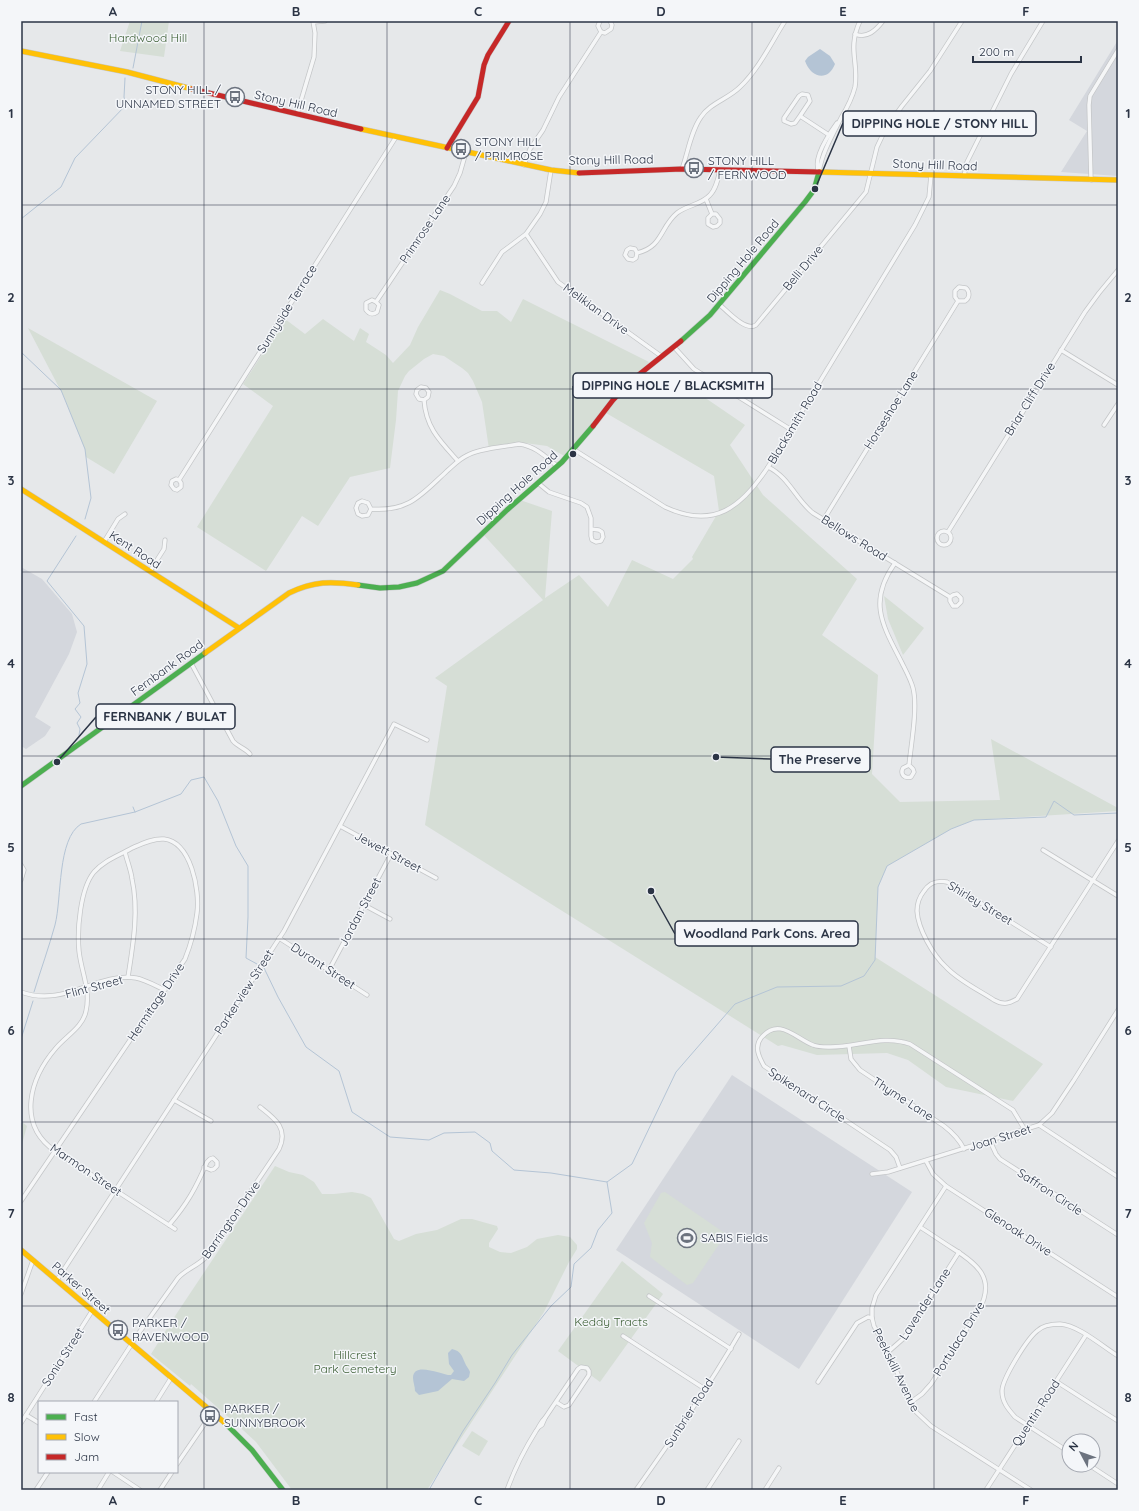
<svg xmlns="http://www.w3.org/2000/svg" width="1139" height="1511" viewBox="0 0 1139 1511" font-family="Quicksand,sans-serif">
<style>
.built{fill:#d4d7dd}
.green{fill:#d6ded6}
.water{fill:#b4c4d5}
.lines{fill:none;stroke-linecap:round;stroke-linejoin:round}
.stream{stroke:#b4c4d5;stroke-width:1}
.street-casing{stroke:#c4c6c8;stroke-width:5}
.fast-casing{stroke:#c4c6c8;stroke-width:6}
.slow-casing{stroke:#c4c6c8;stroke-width:6}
.jam-casing{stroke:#c4c6c8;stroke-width:6}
.street{stroke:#f5f6f7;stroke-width:3.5}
.fast{stroke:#4caf50;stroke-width:5}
.slow{stroke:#ffc107;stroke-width:5}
.jam{stroke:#c62828;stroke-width:5}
.grid{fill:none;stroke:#2b3445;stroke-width:1;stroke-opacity:0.55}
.labels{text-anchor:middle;stroke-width:3;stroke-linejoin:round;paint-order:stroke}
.park-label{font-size:12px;fill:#3f6138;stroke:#f4f6f9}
.poi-label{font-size:12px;fill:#2b3445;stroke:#f4f6f9;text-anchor:start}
.street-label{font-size:12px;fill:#2b3445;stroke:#f4f6f9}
.leader{fill:none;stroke:#2b3445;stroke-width:1.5}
.callout-dot{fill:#2b3445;stroke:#f4f6f9;stroke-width:1.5}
.callout{fill:#f4f6f9;stroke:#2b3445;stroke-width:1.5}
.callout-label{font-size:13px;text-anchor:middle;font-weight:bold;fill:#2b3445}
.neatline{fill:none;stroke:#2b3445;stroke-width:1.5}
.grid-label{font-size:13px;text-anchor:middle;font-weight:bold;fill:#2b3445}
</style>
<rect width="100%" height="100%" fill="#e6e8ea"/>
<g class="built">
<path d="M1118 40V176L1061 172 1087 131 1069 120Z"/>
<path d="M21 567 42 579 72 614 77 632 69 654 35 717 51 727 45 736 26 749 21 746Z"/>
<path d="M732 1075 912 1192 799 1369 616 1250Z"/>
</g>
<g class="green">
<path d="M130 21H169L164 57 120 51Z"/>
<path d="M440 290 450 294 482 311H497L511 322 523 299 649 362 642 371C657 379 665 383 682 382L745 425 730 445 763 495 857 579 822 635 878 675 872 774 900 802 1000 800 991 739 1118 808V811L974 820 951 829 887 866 878 887 875 957 1043 1064 1013 1101 946 1087 908 1060 887 1053 817 1055 782 1045 778 1046 425 825 447 686 435 678 543 600 481 532 520 500 552 511 545 598 579 575 608 607 632 560 673 579 693 559 692 557 719 511 714 476 606 413 590 434 566 457 547 446 525 443 489 449 482 402 473 381 468 373 462 368 444 356 433 354 424 359 409 371 405 376 398 391 396 420 390 468 350 477 318 526 302 516 266 571 197 527 273 406 243 384 285 319 305 334 323 319 354 341 360 328 369 334 366 342 386 355 393 363 410 345 418 327Z"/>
<path d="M28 328 157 401 114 474 86 457 85 450 64 397Z"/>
<path d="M884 596 924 628 903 655 888 619Z"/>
<path d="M21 1121 27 1126 22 1144H21Z"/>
<path d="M275 1166 289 1172 303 1175 314 1182 322 1194H334L352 1192 363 1194 371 1198 394 1239 399 1241 416 1234 437 1230 461 1219H472L497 1226 498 1229 489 1243V1247L500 1252 511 1253 527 1247 537 1239 558 1235 570 1237 577 1245V1249L569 1262 544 1312 427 1490H292L256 1442 243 1430 191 1384 190 1386 151 1354 173 1319Z"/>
<path d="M665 1192 726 1234 693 1283 687 1285 650 1257 652 1243 644 1223 661 1193Z"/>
<path d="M622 1261 663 1294 600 1382 558 1351Z"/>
<path d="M472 1431 488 1441 479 1456 462 1446Z"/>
</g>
<g class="water">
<path d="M820 49 830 56 835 64C828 82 811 78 805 61L808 57Z"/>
<path d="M452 1349C461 1351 462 1356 465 1363 466 1366 469 1369 470 1372L469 1377 464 1381 452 1379 438 1391 419 1395 415 1391C415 1386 413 1382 413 1378 413 1360 444 1376 451 1375L454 1371 449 1364 448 1353Z"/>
</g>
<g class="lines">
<g class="stream">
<path d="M133 68 142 21"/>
<path d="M21 219 61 187 75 158 126 105 124 97 125 78"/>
<path d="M21 352 61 390 85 449 91 498 85 519"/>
<path d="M76 536 47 581 84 626 87 664 78 693 80 703 75 709 81 717 77 723 80 729 79 735"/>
<path d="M133 807 135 812"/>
<path d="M264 968 278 997 306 1047 339 1071 352 1112 390 1137 429 1140 444 1133 475 1132 490 1143 492 1151 514 1170 551 1173 607 1182 632 1164 676 1072 735 1004 777 987 841 986 864 976 875 960 878 887 887 866 951 829 974 820 1046 817 1054 801 1074 815 1118 813"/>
<path d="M34 992C41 969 49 947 55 925 62 898 57 839 81 824L135 812 181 794 191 780 204 777 218 801 236 846 248 866V917L246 958 257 964"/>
<path d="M21 1039 33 1001"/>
<path d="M429 1490 463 1431 495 1383 512 1355 551 1306 571 1287 574 1264 591 1248 598 1230 612 1213 607 1182"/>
</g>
<g class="street-casing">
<g id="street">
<path d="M600 21 598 26 601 32"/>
<path d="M314 22 325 21"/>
<path d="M601 32 605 33 611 29 612 25 610 21"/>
<path d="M855 34C867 39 876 30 883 21"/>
<path d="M297 114 314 57 315 33 313 21"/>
<path d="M800 116 795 123 791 124 784 121V118L799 96 802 94 808 95 810 101 800 116 829 135"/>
<path d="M524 165 530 149 543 130 559 97 601 32"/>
<path d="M682 169C688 152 691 131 701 117 710 103 728 99 740 87 759 69 771 43 785 21"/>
<path d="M819 172C822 153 832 136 841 118 847 108 852 99 855 87 859 62 847 49 860 21"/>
<path d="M819 172C812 159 829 134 837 123"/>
<path d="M964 176 967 162 1011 74 1043 21"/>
<path d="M1091 180 1089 105 1090 96 1118 50"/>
<path d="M706 199 712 214H716L720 219V223L717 226 713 227 708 224V218L712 214"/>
<path d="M526 234 558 282 661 356"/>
<path d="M637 253 636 258 633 260 628 259 625 255 627 250 630 248 635 249 637 253C663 247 660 227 677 213 687 205 701 205 710 195 716 189 718 179 720 170"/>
<path d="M482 283 502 252 526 234 540 214 546 202 551 170"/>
<path d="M376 302 379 305 377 312C373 315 369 314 366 310V303L372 300 376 302 454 186 460 173 466 152"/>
<path d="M720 305C727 311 746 332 756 325L866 192 877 147 886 128 902 106 930 71 962 21"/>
<path d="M674 347 694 369 790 429"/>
<path d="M1061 350 1118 385"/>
<path d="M424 400 428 397 429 392 426 388 421 387 417 390 416 394 419 399 424 400C426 428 440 441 458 461"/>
<path d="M1104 425 1118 404"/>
<path d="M573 449 665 507C714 530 742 507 768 467L915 225 929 197 931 175"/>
<path d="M768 467C789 477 796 500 813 513L950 597V601L953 606H957L961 602V598L957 594 953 595 950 597"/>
<path d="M179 480 181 483V487L177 490 174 489 171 485 172 481 176 479 179 480 396 137"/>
<path d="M538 483 549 492 581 503 587 507 591 518V536L592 540 596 542 601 541 603 537 602 532 599 530 591 529"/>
<path d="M371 509 368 515 362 516 358 514 356 508 358 503 362 501 368 503 371 509C409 512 421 495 447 471 453 466 458 460 466 456 479 448 504 447 519 444 535 446 545 456 557 466"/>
<path d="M824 519 958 301 955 297V291L959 287 966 288C970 292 970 298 965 301H958"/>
<circle cx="944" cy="538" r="7"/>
<path d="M948 532 1085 312 1099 293 1118 270"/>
<path d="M104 542 118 519 125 514"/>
<path d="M895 563C867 602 883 626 902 663 906 671 911 680 913 688 918 707 911 745 909 765L903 768C900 774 904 779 911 777L914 772 913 769 909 765"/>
<path d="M150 571 164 549 165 540"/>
<path d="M191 663 233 741C238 747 245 748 250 754"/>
<path d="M340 826 436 878"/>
<path d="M1043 850 1118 896"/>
<path d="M125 852C127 861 131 870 132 879 139 911 133 945 128 977"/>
<path d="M21 865 24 870 21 880"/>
<path d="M364 905 390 919"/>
<path d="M279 938 367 995"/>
<path d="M1051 947 947 882C937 880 930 882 924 891 920 896 917 904 917 911 918 929 933 955 946 967 959 981 979 990 994 1000 1003 1005 1008 1004 1017 999L1118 841"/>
<path d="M329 970 391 854"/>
<path d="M21 992C65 1008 96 972 136 978 146 980 156 986 165 990"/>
<path d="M849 1046 851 1059 860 1070 944 1126C953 1133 959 1139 964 1149"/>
<path d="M174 1100 211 1121"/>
<path d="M1039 1125 1118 1177"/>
<path d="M990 1141 996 1154 1000 1159 1118 1235"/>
<path d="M926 1161 933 1174 946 1186 1118 1297"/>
<path d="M900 1168 896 1157 890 1150 764 1066C759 1057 754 1047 761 1038 779 1016 796 1039 813 1045 818 1047 823 1047 828 1047 855 1048 883 1034 910 1044L1013 1110 1025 1130"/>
<path d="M872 1174 888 1172 1039 1125 1052 1113 1074 1080 1118 1010"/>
<path d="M946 1186 876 1295 872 1308V1318L874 1326 888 1352 914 1410 931 1426 1031 1490"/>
<path d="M21 1201 185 959C191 944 195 929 197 913 200 890 191 842 164 839 153 838 141 844 132 848 118 856 105 860 94 872 80 889 77 930 79 951 81 971 91 990 86 1011 83 1027 66 1036 56 1048 30 1078 16 1124 55 1151L175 1229"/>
<path d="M169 1225C187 1204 196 1188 207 1162L210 1159 213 1158 217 1162V1166L214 1169 211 1170 204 1167"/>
<path d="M57 1280 284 931 394 724 427 740"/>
<path d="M21 1294 33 1260"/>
<path d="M649 1296 731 1349"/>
<path d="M623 1336 705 1389"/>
<path d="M131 1344 178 1278C186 1269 198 1266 207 1256L279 1149C289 1128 274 1118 260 1107"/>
<path d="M888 1352 904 1338 959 1252"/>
<path d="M818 1382 857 1323 868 1317 872 1318"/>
<path d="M1057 1382 1118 1421"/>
<path d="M94 1402 131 1345"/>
<path d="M156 1402 171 1378"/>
<path d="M911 1402 922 1394 931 1384 979 1310C996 1279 978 1264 952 1248 941 1241 931 1234 920 1227"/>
<path d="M26 1415 39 1423"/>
<path d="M21 1423 92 1311"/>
<path d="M539 1427 542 1425 545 1418 578 1369 581 1367 587 1368 589 1371V1375L569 1405 564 1407 556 1402"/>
<path d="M1069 1452 1015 1417C1008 1409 1002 1402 1002 1391 1002 1379 1027 1339 1037 1331 1043 1325 1052 1324 1060 1324 1078 1325 1102 1346 1118 1356"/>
<path d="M177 1464 212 1413"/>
<path d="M1089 1465 1118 1484"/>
<path d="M113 1472 140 1490"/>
<path d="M36 1490 48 1472"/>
<path d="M98 1490 109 1472"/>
<path d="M160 1490 172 1472"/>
<path d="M507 1490C515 1468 524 1450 536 1431 540 1426 540 1422 545 1418"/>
<path d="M636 1490C672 1439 708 1388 739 1334"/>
<path d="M707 1490 739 1441"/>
<path d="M765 1490 779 1468"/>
<path d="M986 1490 1086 1335"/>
</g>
</g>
<g class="fast-casing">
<g id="fast">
<path d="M681 341 710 315 805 202 814 190 819 172"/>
<path d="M358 585 380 588 399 587 417 583 443 571 507 510 562 462 593 426"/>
<path d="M21 786 205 653"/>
<path d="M225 1423 252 1450 283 1490"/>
</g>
</g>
<g class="slow-casing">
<g id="slow">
<path d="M21 51 127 72 192 89"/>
<path d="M361 129 551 170 579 173"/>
<path d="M820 172 1118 180"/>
<path d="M21 489 239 628"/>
<path d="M205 653 289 593C314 581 331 581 358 585"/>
<path d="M21 1250 225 1423"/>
</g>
</g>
<g class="jam-casing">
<g id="jam">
<path d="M192 89 361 129"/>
<path d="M447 148 478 97 484 65 488 55 509 21"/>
<path d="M579 173 682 169 820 172"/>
<path d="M593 426 613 400 631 381 681 341"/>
</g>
</g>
<use href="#street" class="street"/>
<use href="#fast" class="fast"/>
<use href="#slow" class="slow"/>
<use href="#jam" class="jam"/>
</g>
<path class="grid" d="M204 21V1490M387 21V1490M570 21V1490M752 21V1490M934 21V1490M21 205H1118M21 389H1118M21 572H1118M21 756H1118M21 939H1118M21 1122H1118M21 1306H1118"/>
<defs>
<g id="bus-ring" transform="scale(1)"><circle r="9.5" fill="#f4f6f9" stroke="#6c737f" stroke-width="1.5"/><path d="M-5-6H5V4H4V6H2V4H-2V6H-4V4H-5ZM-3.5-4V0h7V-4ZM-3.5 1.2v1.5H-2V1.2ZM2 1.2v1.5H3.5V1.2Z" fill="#6c737f"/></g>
<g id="stadium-ring" transform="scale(1)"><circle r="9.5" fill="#f4f6f9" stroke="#6c737f" stroke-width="1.5"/><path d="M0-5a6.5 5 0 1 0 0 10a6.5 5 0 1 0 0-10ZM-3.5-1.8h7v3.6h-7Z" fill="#6c737f"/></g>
</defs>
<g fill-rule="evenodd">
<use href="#bus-ring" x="235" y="97"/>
<use href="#bus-ring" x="461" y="149"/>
<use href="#bus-ring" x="694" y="168"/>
<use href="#stadium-ring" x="687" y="1238"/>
<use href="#bus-ring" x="118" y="1330"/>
<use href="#bus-ring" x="210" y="1416"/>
</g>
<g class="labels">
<g class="park-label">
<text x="148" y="42">Hardwood Hill</text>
<text x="611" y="1326">Keddy Tracts</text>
<text x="355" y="1359">Hillcrest<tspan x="355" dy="14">Park Cemetery</tspan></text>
</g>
<g class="poi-label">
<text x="221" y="94" text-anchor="end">STONY HILL /<tspan x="221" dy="14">UNNAMED STREET</tspan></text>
<text x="475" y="146">STONY HILL<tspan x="475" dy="14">/ PRIMROSE</tspan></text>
<text x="708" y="165">STONY HILL<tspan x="708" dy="14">/ FERNWOOD</tspan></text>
<text x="701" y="1242">SABIS Fields</text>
<text x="132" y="1327">PARKER /<tspan x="132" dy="14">RAVENWOOD</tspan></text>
<text x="224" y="1413">PARKER /<tspan x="224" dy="14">SUNNYBROOK</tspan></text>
</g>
<g class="street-label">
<text transform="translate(296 104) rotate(13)" y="4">Stony Hill Road</text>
<text transform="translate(611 160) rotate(-1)" y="4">Stony Hill Road</text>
<text transform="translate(935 165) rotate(2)" y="4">Stony Hill Road</text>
<text transform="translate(425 229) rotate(-56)" y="4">Primrose Lane</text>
<text transform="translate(743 261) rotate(-50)" y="4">Dipping Hole Road</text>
<text transform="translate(803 268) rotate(-50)" y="4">Belli Drive</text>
<text transform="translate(287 309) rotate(-58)" y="4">Sunnyside Terrace</text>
<text transform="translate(596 309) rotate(36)" y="4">Melikian Drive</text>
<text transform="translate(1030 399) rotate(-58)" y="4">Briar Cliff Drive</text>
<text transform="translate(891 410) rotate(-58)" y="4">Horseshoe Lane</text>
<text transform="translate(795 423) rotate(-59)" y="4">Blacksmith Road</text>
<text transform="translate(517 488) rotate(-42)" y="4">Dipping Hole Road</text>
<text transform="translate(854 538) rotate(32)" y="4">Bellows Road</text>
<text transform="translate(135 550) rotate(33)" y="4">Kent Road</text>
<text transform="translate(167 668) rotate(-36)" y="4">Fernbank Road</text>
<text transform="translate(388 852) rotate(28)" y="4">Jewett Street</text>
<text transform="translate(980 903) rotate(31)" y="4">Shirley Street</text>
<text transform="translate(360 912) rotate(-62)" y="4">Jordan Street</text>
<text transform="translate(323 966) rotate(33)" y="4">Durant Street</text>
<text transform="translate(94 987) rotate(-15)" y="4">Flint Street</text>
<text transform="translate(244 992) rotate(-57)" y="4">Parkerview Street</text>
<text transform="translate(156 1002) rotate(-56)" y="4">Hermitage Drive</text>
<text transform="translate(807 1095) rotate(33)" y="4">Spikenard Circle</text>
<text transform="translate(903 1099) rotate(33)" y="4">Thyme Lane</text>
<text transform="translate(1000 1138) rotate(-17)" y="4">Joan Street</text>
<text transform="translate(86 1170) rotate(34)" y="4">Marmon Street</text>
<text transform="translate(1050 1192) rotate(33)" y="4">Saffron Circle</text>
<text transform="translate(231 1220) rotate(-55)" y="4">Barrington Drive</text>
<text transform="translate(1018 1232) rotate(33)" y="4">Glenoak Drive</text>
<text transform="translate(81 1288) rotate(41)" y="4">Parker Street</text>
<text transform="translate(925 1304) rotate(-57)" y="4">Lavender Lane</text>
<text transform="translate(959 1339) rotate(-58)" y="4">Portulaca Drive</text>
<text transform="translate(63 1357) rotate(-57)" y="4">Sonia Street</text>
<text transform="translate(896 1370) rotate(64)" y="4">Peekskill Avenue</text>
<text transform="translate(689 1413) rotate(-57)" y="4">Sunbrier Road</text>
<text transform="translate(1036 1413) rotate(-57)" y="4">Quentin Road</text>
</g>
</g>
<path class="leader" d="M815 189L843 123M573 454L573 386M57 762L96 717M716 757L771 759M651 891L675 934"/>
<g class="callout-dot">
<circle cx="815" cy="189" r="4"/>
<circle cx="573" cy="454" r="4"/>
<circle cx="57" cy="762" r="4"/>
<circle cx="716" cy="757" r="4"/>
<circle cx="651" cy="891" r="4"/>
</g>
<g class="callout">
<rect x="843" y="111" width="193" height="25" rx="4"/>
<rect x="573" y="373" width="199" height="25" rx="4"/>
<rect x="96" y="704" width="139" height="25" rx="4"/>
<rect x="771" y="747" width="99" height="25" rx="4"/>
<rect x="675" y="921" width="183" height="25" rx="4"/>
</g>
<g class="callout-label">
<text x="940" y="128">DIPPING HOLE / STONY HILL</text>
<text x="673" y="390">DIPPING HOLE / BLACKSMITH</text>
<text x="165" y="721">FERNBANK / BULAT</text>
<text x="820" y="764">The Preserve</text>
<text x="767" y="938">Woodland Park Cons. Area</text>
</g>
<rect width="1139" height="1511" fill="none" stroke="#f4f6f9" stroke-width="44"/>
<rect x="38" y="1401" width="140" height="72" fill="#f4f6f9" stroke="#a4a8b1"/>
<rect x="46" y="1414" width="20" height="6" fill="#4caf50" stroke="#a4a8b1"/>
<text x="74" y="1421" font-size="12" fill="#2b3445">Fast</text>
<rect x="46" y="1434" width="20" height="6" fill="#ffc107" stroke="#a4a8b1"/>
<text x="74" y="1441" font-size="12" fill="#2b3445">Slow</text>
<rect x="46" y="1454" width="20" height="6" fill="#c62828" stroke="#a4a8b1"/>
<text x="74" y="1461" font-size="12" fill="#2b3445">Jam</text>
<g transform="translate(1081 1453) rotate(311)"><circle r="19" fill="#f4f6f9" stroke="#a4a8b1"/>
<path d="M0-3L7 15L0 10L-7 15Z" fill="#6c737f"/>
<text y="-6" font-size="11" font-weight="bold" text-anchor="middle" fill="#2b3445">N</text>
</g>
<path d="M973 56v6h108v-6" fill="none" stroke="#2b3445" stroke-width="2"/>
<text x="979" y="56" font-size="12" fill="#2b3445" stroke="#f4f6f9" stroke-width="3" paint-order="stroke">200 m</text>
<rect x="22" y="22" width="1095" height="1467" class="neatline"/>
<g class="grid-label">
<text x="113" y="16">A</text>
<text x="296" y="16">B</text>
<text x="478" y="16">C</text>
<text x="661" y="16">D</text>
<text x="843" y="16">E</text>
<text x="1026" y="16">F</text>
<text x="11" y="118">1</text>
<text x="1128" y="118">1</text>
<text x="11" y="302">2</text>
<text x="1128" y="302">2</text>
<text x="11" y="485">3</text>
<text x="1128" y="485">3</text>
<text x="11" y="668">4</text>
<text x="1128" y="668">4</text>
<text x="11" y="852">5</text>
<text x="1128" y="852">5</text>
<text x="11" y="1035">6</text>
<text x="1128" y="1035">6</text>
<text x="11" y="1218">7</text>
<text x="1128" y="1218">7</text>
<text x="11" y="1402">8</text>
<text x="1128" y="1402">8</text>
<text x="113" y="1505">A</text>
<text x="296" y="1505">B</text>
<text x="478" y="1505">C</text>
<text x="661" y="1505">D</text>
<text x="843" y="1505">E</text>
<text x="1026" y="1505">F</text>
</g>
</svg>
